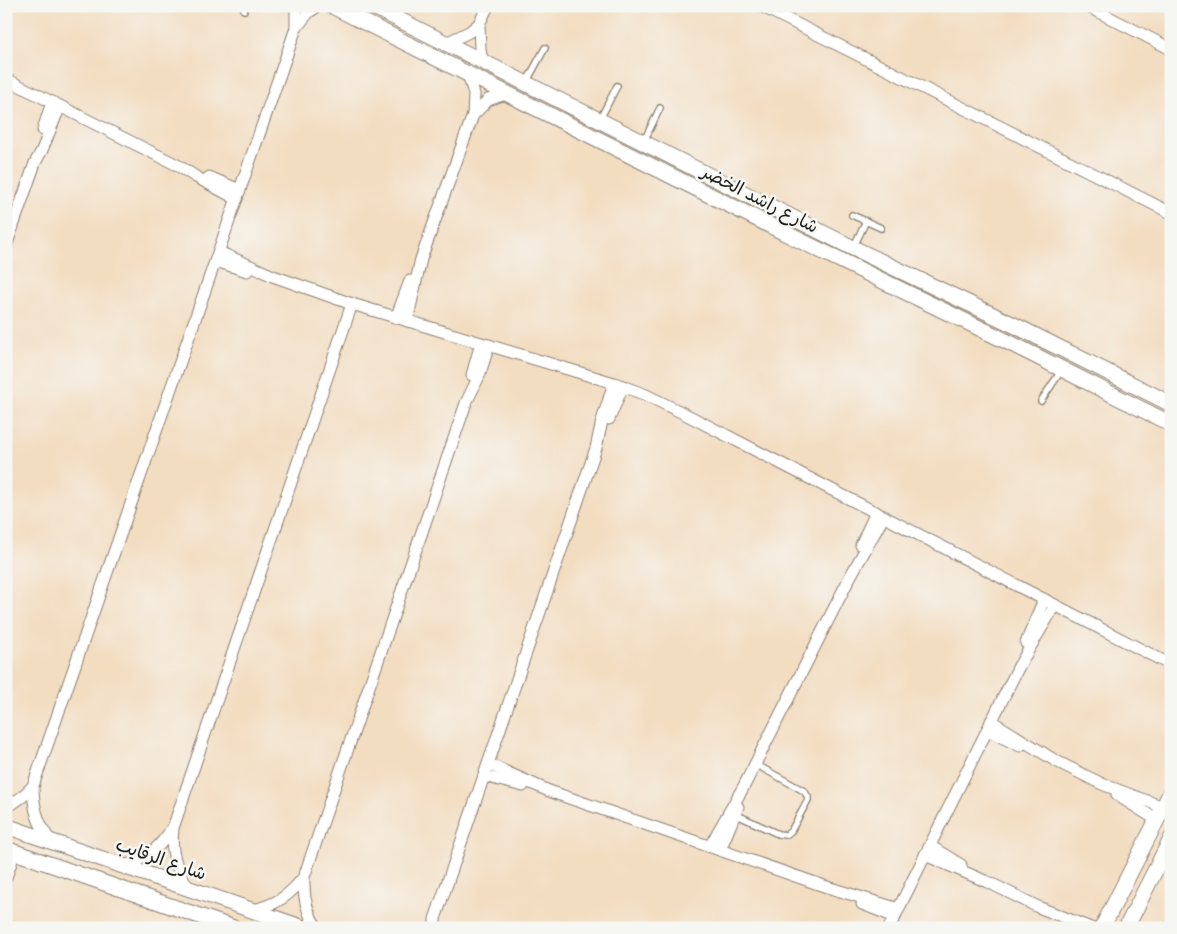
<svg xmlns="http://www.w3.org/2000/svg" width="1177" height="934" viewBox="0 0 1177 934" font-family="'Balsamiq Sans','Playpen Sans Arabic',sans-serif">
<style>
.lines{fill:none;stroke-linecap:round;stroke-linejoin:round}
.lane-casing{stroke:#887c6e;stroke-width:8}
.street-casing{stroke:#887c6e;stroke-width:13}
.secondary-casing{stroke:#887c6e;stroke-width:17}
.lane{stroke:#fff;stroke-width:5.5}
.street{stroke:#fff;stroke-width:11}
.secondary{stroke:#fff;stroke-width:15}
.labels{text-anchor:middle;stroke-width:5;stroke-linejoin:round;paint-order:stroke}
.street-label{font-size:18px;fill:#1c1c1c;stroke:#f6f6f2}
</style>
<rect width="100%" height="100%" fill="#f6f6f2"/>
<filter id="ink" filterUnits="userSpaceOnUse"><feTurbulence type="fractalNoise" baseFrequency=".02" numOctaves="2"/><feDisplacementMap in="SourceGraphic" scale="10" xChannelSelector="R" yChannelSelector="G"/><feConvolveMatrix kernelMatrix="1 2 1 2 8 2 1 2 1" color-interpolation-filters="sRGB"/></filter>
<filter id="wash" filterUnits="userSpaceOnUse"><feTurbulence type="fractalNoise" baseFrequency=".0096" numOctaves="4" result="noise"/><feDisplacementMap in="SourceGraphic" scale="20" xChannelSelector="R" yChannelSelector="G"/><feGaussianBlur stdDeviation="1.12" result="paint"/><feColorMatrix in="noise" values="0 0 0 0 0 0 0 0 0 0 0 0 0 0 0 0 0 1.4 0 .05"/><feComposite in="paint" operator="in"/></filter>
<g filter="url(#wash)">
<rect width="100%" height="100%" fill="#f3ddc1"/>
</g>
<g filter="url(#ink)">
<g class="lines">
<g class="lane-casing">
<g id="lane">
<path d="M244 10 245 6"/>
<path d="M526 83 545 48"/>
<path d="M600 119 617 86"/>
<path d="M644 141 660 108"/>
<path d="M852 215 881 228"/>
<path d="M854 246 866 221"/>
<path d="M1041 401 1061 371"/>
<path d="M735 814 778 834 786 835 791 831 808 800V797L804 791 755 764"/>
</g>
</g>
<g class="street-casing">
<g id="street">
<path d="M296 6V28"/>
<path d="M761 6 1171 213"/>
<path d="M1087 6 1171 49"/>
<path d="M479 24 480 49 482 61"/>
<path d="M446 43 469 32 479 24 488 6"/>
<path d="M6 79 177 165 196 177 237 199"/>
<path d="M473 115 488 100 508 93"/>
<path d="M43 130 52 102"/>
<path d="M209 177 240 190"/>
<path d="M6 246 35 163 42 150 60 106"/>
<path d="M219 252 273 276 352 304 614 383 646 395 689 416 1171 665"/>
<path d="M216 261 247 271"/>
<path d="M396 318 410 281"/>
<path d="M407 321 421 259 473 115 474 94 468 74"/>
<path d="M472 375 481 343"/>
<path d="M609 419 623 386"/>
<path d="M861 545 876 512"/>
<path d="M1026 643 1044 599"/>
<path d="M991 721 1056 761 1102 784 1163 807"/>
<path d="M987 730 1020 746"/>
<path d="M488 764 549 791 827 887 899 909"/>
<path d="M484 776 523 786"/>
<path d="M1117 795 1157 820"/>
<path d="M6 808 22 797 33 786"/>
<path d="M173 829C170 852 176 869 189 888"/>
<path d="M50 841C38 823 33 808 33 786L296 28 309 12 318 6"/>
<path d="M710 846 744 786 850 577 884 516"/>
<path d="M930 846 961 865"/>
<path d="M720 850 738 807"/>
<path d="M925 855 992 884 1038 907 1091 928"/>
<path d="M125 866C149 857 161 847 174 825L352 304"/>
<path d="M6 877 15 852"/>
<path d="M862 904 895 917"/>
<path d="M253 910C276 905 290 895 304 877"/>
<path d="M317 928C306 912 303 895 304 877L466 403 479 376 489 345"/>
<path d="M435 928V919L596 448 602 421 614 383"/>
<path d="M889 928 1019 666 1055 605"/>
</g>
</g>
<g class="secondary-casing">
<g id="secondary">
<path d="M332 6 797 239 1014 345 1171 424"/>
<path d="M372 6 853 248 1018 327 1171 404"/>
<path d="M6 826 304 928"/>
<path d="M6 849 234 928"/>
<path d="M1102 928 1171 792"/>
<path d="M1126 928 1171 839"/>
</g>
</g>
<use href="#lane" class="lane"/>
<use href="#street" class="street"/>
<use href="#secondary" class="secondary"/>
</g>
</g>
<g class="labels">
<g class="street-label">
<text transform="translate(760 199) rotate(27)" y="6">شارع راشد الخضر</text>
<text transform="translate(161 859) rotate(19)" y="6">شارع الرقايب</text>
</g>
</g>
<rect width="1177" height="934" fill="none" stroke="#f6f6f2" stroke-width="25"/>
</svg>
